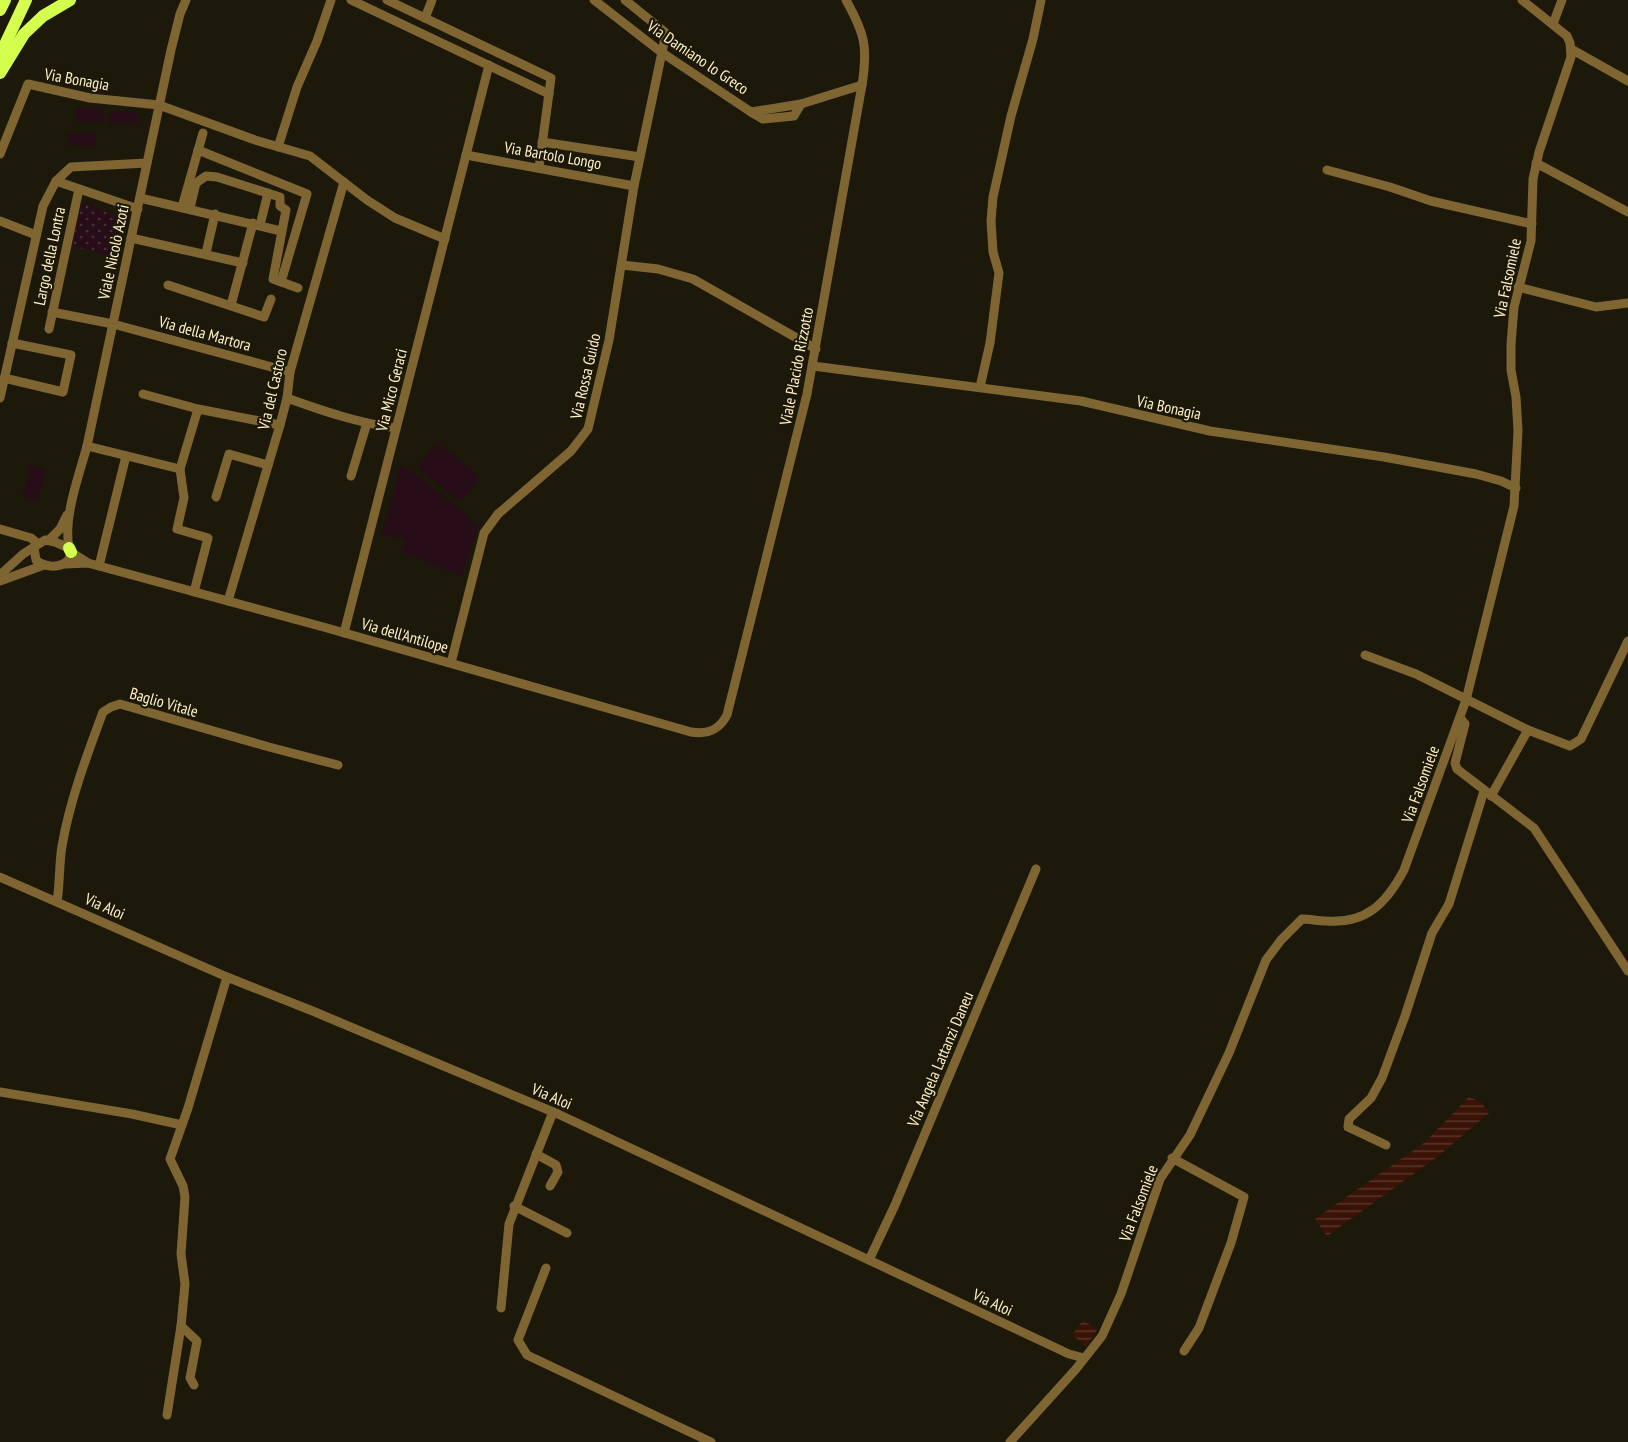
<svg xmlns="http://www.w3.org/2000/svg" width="1628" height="1442" viewBox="0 0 1628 1442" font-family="'PT Sans Narrow',sans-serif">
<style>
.grass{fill:url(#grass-dots)}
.garden{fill:#270d18}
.water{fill:url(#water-rules)}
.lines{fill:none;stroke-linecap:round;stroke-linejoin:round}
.minor{stroke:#7f6532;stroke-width:9}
.major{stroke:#d4ff4d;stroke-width:12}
.labels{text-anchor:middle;stroke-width:4.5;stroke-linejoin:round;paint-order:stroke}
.street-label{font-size:16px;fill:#fff0c6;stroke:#1d190a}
</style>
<defs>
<pattern id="grass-dots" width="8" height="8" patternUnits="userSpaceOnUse" patternTransform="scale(1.5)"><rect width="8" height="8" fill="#270d18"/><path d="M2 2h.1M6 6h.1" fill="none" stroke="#473138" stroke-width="1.8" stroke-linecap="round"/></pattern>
<pattern id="water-rules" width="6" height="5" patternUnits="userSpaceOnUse" patternTransform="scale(1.5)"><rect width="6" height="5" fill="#3b1306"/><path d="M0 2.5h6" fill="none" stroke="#583629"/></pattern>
</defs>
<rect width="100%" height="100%" fill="#1d190a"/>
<path class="grass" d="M86 203 121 219 113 257 72 246 81 205Z"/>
<g class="garden">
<path d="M76 108 103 109V122L75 121Z"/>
<path d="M110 111 137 112V124L109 123Z"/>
<path d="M68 133 96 134 95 146 68 145Z"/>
<path d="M437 443 480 477 461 502 417 468Z"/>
<path d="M401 464 471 518 469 522 478 525 462 576 402 552 406 539 382 534Z"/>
<path d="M31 465 45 469 37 500 23 496Z"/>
</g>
<g class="water">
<path d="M1469 1097 1481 1102 1489 1113 1437 1157 1327 1236 1315 1219 1424 1143Z"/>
<path d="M1083 1320 1097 1330 1086 1346 1072 1335Z"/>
</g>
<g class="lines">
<g class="minor">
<path d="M351 0 549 94"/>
<path d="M387 0 551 78 539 168"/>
<path d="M594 0 661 52 751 112 801 104 862 85"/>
<path d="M425 18 432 0"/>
<path d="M1553 24 1562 0"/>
<path d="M1571 49 1628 81"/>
<path d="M751 112 763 119 794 116 801 104"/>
<path d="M542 142 640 157"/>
<path d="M278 147 297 87 317 41 331 0"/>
<path d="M198 150 307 194 281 282"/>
<path d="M0 154 28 84 90 98 159 105 255 140 310 156 367 200 395 218 445 239"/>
<path d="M466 155 634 186"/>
<path d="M1536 163 1628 212"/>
<path d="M1327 170 1390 187 1431 201 1532 224"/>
<path d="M56 181 138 209"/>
<path d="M140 198 281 231"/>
<path d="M182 207 203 133"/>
<path d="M190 208 196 183 206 176 217 177 280 197V206L286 210 273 279 298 288"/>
<path d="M0 221 36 235"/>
<path d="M260 225 268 193"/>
<path d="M131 238 243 263"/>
<path d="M206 253 215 214"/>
<path d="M622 265 658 269 693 279 816 349"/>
<path d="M168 285 264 317 271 299"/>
<path d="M1518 287 1596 307 1628 303"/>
<path d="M231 305 253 223"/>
<path d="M52 312 113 324 290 372"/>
<path d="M49 329 79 189"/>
<path d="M813 366 1081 401 1210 431 1384 457 1476 474 1501 481 1516 488"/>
<path d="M4 378 63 392 71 355 12 343"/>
<path d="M980 387 990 343 999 273 993 252 991 221 993 197 1011 116 1033 39 1041 0"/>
<path d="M143 394 198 409"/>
<path d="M0 398 43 206 56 181 71 167 147 163"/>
<path d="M287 398C323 411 358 423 396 428"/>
<path d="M87 446 180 469"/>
<path d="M351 476 367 423"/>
<path d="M216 497 229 454 268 465"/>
<path d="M0 529 31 538 37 543"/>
<path d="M49 540 60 529 67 515"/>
<path d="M34 548 36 560C46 570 71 568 71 552L88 563"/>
<path d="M69 548C63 517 79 476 87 446L171 50 180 14 186 0"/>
<path d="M65 564 88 563 99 566 327 628 691 732C708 735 719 730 727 715L807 394 862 85C868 47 865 34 846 0"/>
<path d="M99 566 126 456"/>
<path d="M0 575 23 554 45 540 55 542 69 548"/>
<path d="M0 581 44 565"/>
<path d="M194 592 208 538 177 529 184 498 180 469 198 409 280 425"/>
<path d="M228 601 280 425 287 398 290 372 344 182"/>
<path d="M344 633 489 65"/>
<path d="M1365 655 1416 674 1528 730 1570 746 1581 739 1628 641"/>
<path d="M451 663 484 533 498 514 571 451 588 429 609 340 634 186 666 33 625 0"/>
<path d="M1460 718 1465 724 1455 763 1457 769 1534 828 1628 971"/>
<path d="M1491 796 1528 730"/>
<path d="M0 877 227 977 315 1012 558 1114 1069 1354 1084 1358"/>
<path d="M57 902C60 883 59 864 62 846 70 800 87 755 103 712L111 707 120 704 269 747 338 765"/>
<path d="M0 1092 132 1114 182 1125"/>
<path d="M1386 1145 1348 1127 1349 1119 1371 1098 1382 1078 1405 1016 1432 933 1449 904 1484 791"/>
<path d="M536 1154 556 1165 558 1172 550 1186"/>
<path d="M1172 1158 1244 1197 1231 1243 1199 1328 1184 1351"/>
<path d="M514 1206 567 1233"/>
<path d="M869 1260 895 1205 1036 869"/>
<path d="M546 1268 518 1340 527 1355 711 1442"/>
<path d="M501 1308 509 1224 553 1112"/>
<path d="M181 1326 197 1341 190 1378 194 1385"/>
<path d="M167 1415 181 1326 185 1284 181 1254 185 1197 183 1186 170 1159 188 1108 227 977"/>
<path d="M1010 1442 1076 1369 1102 1336 1121 1294 1160 1179 1190 1135 1229 1053 1266 960 1281 940 1302 919C1310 919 1318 921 1326 921 1366 924 1386 904 1404 870L1466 700 1514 506 1518 431 1516 397 1511 370V344L1514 307 1531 241 1533 179 1539 152 1571 57 1570 43 1567 36 1522 0"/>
</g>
<g class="major">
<path d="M0 10 5 0"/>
<path d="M0 55 26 0"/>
<path d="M0 73 24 34 43 16 70 0"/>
<path d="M69 548 71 552"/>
</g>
</g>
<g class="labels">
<g class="street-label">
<text transform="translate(698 57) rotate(34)" y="6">Via Damiano lo Greco</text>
<text transform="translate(77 79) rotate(10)" y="6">Via Bonagia</text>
<text transform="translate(553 155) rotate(10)" y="6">Via Bartolo Longo</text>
<text transform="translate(113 252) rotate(-78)" y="6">Viale Nicolò Azoti</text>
<text transform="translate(49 256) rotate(-78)" y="6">Largo della Lontra</text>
<text transform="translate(1507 278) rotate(-78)" y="6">Via Falsomiele</text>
<text transform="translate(205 333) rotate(15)" y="6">Via della Martora</text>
<text transform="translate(796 366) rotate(-79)" y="6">Viale Placido Rizzotto</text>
<text transform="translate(585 376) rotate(-77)" y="6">Via Rossa Guido</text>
<text transform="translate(272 389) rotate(-77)" y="6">Via del Castoro</text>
<text transform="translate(391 390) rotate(-76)" y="6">Via Mico Geraci</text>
<text transform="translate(1169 407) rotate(12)" y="6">Via Bonagia</text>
<text transform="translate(405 635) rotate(16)" y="6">Via dell'Antilope</text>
<text transform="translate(164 702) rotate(16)" y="6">Baglio Vitale</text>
<text transform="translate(1420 784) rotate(-70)" y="6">Via Falsomiele</text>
<text transform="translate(105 906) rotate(24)" y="6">Via Aloi</text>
<text transform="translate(940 1059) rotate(-67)" y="6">Via Angela Lattanzi Daneu</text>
<text transform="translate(552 1096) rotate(23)" y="6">Via Aloi</text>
<text transform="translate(1138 1203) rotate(-69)" y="6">Via Falsomiele</text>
<text transform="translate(993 1302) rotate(25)" y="6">Via Aloi</text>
</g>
</g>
</svg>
